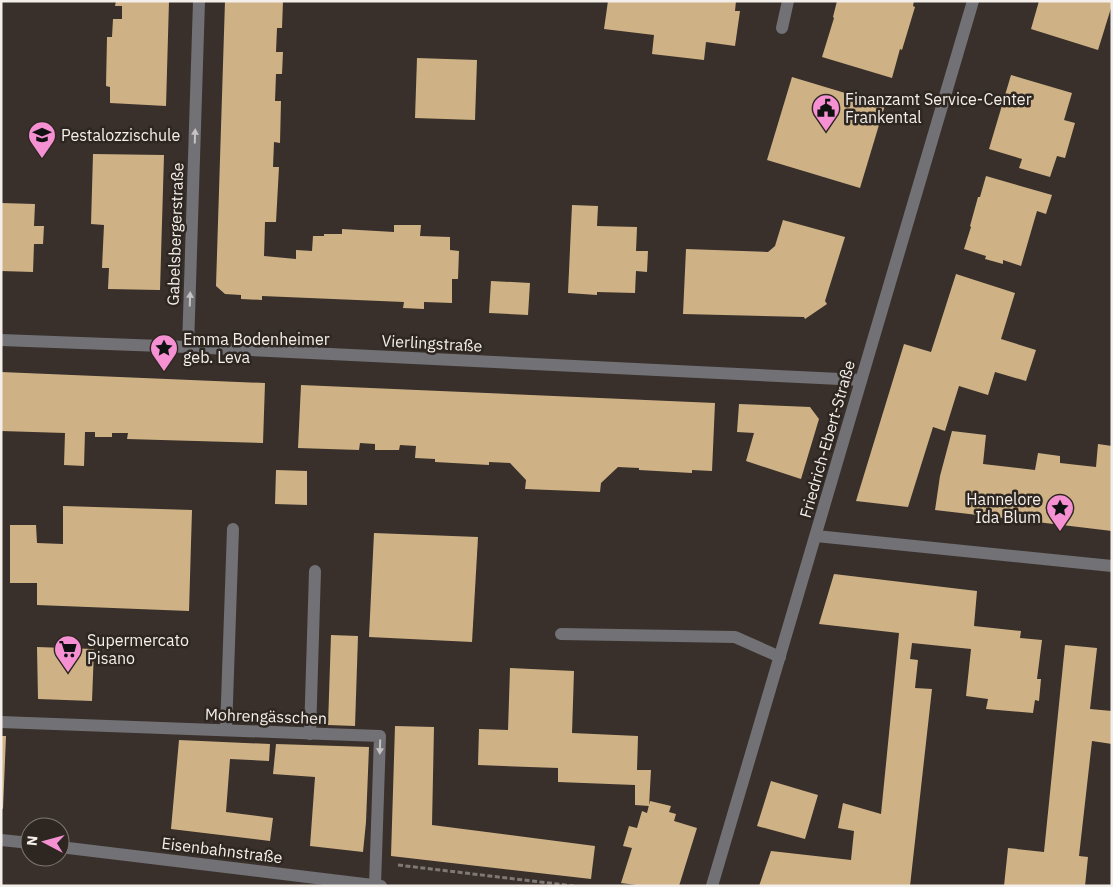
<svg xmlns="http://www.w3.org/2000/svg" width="1113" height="887" viewBox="0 0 1113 887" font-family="'IBM Plex Sans',sans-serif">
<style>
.building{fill:#ceb286}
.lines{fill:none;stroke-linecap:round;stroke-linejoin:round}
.path{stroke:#7f7873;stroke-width:3;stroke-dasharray:5 2.5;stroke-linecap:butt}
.lane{stroke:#717176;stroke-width:12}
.street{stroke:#717176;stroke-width:12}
.oneway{fill:#c6c3c2}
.labels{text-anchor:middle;stroke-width:5;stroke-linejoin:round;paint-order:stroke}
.poi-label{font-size:16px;fill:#f4efeb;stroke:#2e2621;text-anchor:start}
.street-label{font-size:16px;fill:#f4efeb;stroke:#2e2621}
</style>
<rect width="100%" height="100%" fill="#39302b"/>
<g class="building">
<path d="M116 1H169L166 106 110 103V87L106 86 107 37H112L113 19H122V6H115Z"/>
<path d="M225 1H283L282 28H277L276 52H283L282 74H276L275 101H281L280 143 274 142 273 167H279L276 222H265L264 256 296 259V250L312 251 313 236H324V234H342V229L394 232V225H421L420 236 450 237V250L459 251 458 279H452V303L424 302V309L403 308 404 302 262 296V300L241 299V295L225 294 216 286Z"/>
<path d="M608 1H736L735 11H740L735 46 706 42 704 60 652 54 654 35 604 29Z"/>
<path d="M837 1H914L913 6 915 7 902 50 900 49 892 78 822 57 834 18 833 17Z"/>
<path d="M1039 1H1112V5L1098 50 1031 29Z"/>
<path d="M417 58 477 60 475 120 415 118Z"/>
<path d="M1011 75 1072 93 1064 120 1075 123 1065 158 1057 156 1050 177 1019 168 1022 159 989 149Z"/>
<path d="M792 77 885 105 860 188 767 160Z"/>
<path d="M93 154 164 155 160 290 108 289 109 268H102L104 225 91 224Z"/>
<path d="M986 176 1052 195 1046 214 1037 211 1021 266 1003 260V264L985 259 986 256 964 249 971 227 970 226 978 197H980Z"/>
<path d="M1 203 35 204 34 226H44L43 244H34L33 272 1 271Z"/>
<path d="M572 205 598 206 597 226 637 227 636 251H648L647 272 636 271 635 293 597 292V295L568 293Z"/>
<path d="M783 220 845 237 825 301 827 304 805 319 804 317 683 314 686 249 768 252 775 246Z"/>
<path d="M956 274 1015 293 1001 339 1036 350 1026 381 995 372 988 395 959 386 945 431 933 427 908 507 856 501 904 344 931 352Z"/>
<path d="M491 281 530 283 528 315 489 313Z"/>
<path d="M1 372 265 383 263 443 127 439 128 433H112V437H95V432H85L84 466 64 465 65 433 1 431Z"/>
<path d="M301 385 715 403 712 471 692 470V473L639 470V468L618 467 601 483 600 492 525 489 526 480 510 463 489 462V465L435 462V459L415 458 416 446 400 445 399 450H375V444L360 443 359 450 298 448Z"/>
<path d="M739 404 810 407 819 419 801 479 746 461 754 433 737 432Z"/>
<path d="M952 431 986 435 983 464 1035 470 1038 453 1060 456V463L1096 467 1098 444 1112 446V531L935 510 940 476Z"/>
<path d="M276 470 307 471V505L275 504Z"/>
<path d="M63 506 192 510 189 611 37 605V583H10V525H36L37 543 63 544Z"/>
<path d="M374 533 478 537 472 642 369 637Z"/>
<path d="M834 574 977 591 974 626 1021 631 1020 638 1042 640 1037 679H1041L1039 701 1035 700 1033 713 986 709 988 699 966 696 971 649 912 643 910 659 918 660 915 688 932 689 910 886H759L771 851 851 860 854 831 838 828 843 803 881 814 899 633 819 624Z"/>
<path d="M331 635 358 636 355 726 328 725Z"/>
<path d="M1065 645 1097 648 1090 709 1112 711V744L1092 741 1079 856 1088 857 1085 886H1004L1008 848 1044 852Z"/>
<path d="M37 647 94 649 92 701 38 699Z"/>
<path d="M510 668 574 671 572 733 638 736 637 770H651L649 806 635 805V785L558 782V768L478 765 479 729 508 730Z"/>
<path d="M395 726 434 727 432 825 595 846 591 879 391 856Z"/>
<path d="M1 736H6L3 809 1 808Z"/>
<path d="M179 740 270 744 269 761 230 759 226 812 273 818 270 841 171 829Z"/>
<path d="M276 744 369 747 366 822 363 852 310 846 315 777 273 774Z"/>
<path d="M771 781 818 795 805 839 757 826Z"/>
<path d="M650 801 671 806 669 812 676 814 674 821 697 828 679 886H644L621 883 632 848 623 846 629 826 637 828 642 811 647 813Z"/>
</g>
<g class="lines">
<path class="path" d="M398 865 574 886"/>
<g class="lane">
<path d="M782 28 788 1"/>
<path d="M561 634 735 637 780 657"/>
<path d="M226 730 233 529"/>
<path d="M310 734 315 571"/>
<path d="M325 734 380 736 375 885"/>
</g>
<g class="street">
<path d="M1 340 188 347 861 380"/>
<path d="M188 347 199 1"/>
<path d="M816 536 1112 566"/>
<path d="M1 722 325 734"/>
<path d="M1 840 30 843"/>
<path d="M60 847 381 886"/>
<path d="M712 886 973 1"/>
</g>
</g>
<defs><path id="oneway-solid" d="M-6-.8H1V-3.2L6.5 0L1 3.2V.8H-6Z" transform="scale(1.25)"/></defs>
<g class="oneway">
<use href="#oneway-solid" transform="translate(195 136) rotate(-88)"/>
<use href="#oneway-solid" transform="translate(190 299) rotate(-88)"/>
<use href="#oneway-solid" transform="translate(380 747) rotate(92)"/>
</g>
<defs>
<g id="civic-pin" transform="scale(1.4375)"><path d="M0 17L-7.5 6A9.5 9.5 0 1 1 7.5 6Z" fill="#f591d2" stroke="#2e2621"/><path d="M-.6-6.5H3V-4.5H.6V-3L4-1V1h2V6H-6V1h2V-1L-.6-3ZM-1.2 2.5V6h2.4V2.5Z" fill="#111"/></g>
<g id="school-pin" transform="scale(1.4375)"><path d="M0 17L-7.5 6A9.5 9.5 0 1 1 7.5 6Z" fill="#f591d2" stroke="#2e2621"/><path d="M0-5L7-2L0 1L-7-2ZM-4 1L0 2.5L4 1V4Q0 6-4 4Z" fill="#111"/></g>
<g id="sight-pin" transform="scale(1.4375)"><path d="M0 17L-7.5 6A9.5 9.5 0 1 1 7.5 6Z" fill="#f591d2" stroke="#2e2621"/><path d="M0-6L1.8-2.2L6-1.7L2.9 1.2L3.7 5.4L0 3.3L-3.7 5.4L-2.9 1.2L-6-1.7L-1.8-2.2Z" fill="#111"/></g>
<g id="supermarket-pin" transform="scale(1.4375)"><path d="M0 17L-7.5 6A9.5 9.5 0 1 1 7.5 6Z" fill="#f591d2" stroke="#2e2621"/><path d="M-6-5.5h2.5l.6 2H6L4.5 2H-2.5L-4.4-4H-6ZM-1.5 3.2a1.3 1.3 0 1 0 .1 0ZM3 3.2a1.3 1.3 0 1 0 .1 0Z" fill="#111"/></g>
</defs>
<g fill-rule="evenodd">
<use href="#civic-pin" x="826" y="108"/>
<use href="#school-pin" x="42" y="135"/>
<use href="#sight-pin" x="164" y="348"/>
<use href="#sight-pin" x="1060" y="508"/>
<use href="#supermarket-pin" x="68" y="649"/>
</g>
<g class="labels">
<g class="poi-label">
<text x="845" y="105">Finanzamt Service-Center<tspan x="845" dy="18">Frankental</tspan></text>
<text x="61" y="141">Pestalozzischule</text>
<text x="183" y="345">Emma Bodenheimer<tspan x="183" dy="18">geb. Leva</tspan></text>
<text x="1041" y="505" text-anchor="end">Hannelore<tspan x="1041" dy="18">Ida Blum</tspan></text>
<text x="87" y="646">Supermercato<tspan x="87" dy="18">Pisano</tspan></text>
</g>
<g class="street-label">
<text transform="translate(175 234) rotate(-88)" y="6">Gabelsbergerstraße</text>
<text transform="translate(432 343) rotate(3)" y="6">Vierlingstraße</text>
<text transform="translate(827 439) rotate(-74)" y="6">Friedrich-Ebert-Straße</text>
<text transform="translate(266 716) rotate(2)" y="6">Mohrengässchen</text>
<text transform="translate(222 850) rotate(7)" y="6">Eisenbahnstraße</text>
</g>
</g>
<rect width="1113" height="887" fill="none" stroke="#f4efeb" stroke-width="5"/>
<g transform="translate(45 842) rotate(276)"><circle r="24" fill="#2e2621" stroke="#7d7672"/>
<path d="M0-4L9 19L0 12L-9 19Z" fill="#f591d2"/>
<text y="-8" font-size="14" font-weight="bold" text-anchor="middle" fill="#f4efeb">N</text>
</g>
</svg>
